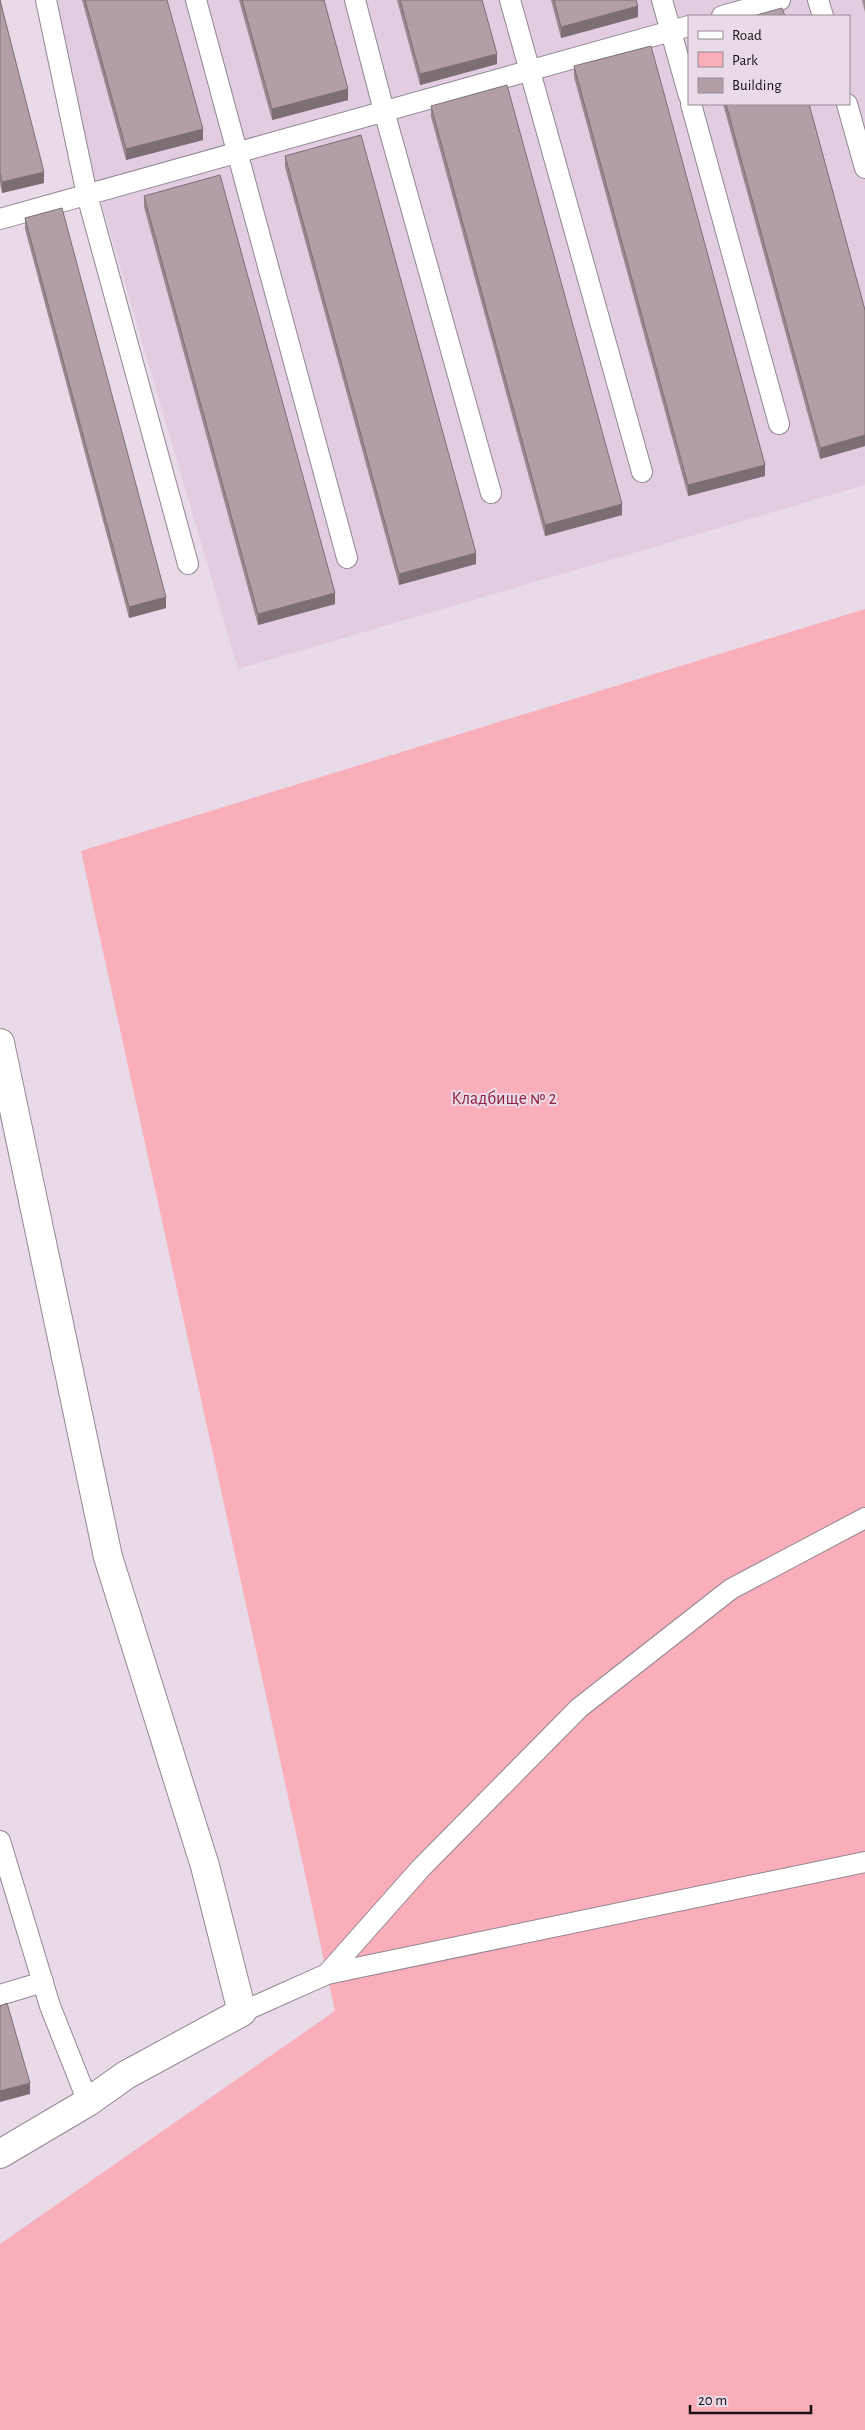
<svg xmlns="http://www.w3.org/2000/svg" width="865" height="2430" viewBox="0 0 865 2430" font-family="'Alegreya Sans',sans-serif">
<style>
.built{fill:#e1cce0;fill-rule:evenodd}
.green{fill:#f9aeb9}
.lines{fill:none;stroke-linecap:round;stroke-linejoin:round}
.lane-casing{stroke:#948693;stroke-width:22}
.street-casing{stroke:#948693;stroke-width:30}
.lane{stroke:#fff;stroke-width:20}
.street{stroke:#fff;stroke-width:28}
.wall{fill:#98888f}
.shaded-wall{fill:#7c6f74}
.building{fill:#b19ea6;stroke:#7c6f74}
.labels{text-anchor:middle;stroke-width:4;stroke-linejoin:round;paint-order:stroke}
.park-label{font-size:18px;fill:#902040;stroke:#e9dae8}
</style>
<rect width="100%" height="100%" fill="#e9dae8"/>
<path class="built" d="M42 0H865V485L238 669ZM689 16H849V104H689Z"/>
<path class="green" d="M865 609V2430H0V2244L335 2011 81 851Z"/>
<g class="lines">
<g class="lane-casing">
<g id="lane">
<path d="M46 0 87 195 188 564"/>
<path d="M196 0 347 558"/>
<path d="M355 0 384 111 491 493"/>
<path d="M510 0 642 472"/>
<path d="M662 0 689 96"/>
<path d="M818 0 823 16"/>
<path d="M722 16 780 0"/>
<path d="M691 104 779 424"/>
<path d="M847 104 865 168"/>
<path d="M0 219 689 26"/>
<path d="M0 1841 50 2006 88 2102"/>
<path d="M327 1974 865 1862"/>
<path d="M0 1995 43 1982"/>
<path d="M242 2012 327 1974 421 1868 579 1708 731 1589 865 1518"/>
</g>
</g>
<g class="street-casing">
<path id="street" d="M0 1043 108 1557 205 1866 242 2012 126 2075 88 2102 0 2154"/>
</g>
<use href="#lane" class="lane"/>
<use href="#street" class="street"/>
</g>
<g class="wall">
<path d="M0 0 44 183 2 193 0 184Z"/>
<path d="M82 0H167L203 140 126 160Z"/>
<path d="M239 0H324L348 100 272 120Z"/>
<path d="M397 0H482L497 64 420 85Z"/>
<path d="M551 0H636L638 17 561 38Z"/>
<path d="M862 0H865V12Z"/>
<path d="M574 66 765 476 688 496 574 77Z"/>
<path d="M723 104H809L865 310V446L820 459Z"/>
<path d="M431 106 622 515 545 536 431 117Z"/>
<path d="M285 156 476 564 399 585 285 167Z"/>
<path d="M144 196 335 604 258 625 144 207Z"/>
<path d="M25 218 166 608 129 618 25 229Z"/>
</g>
<g class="shaded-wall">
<path d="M638 6V17L561 38V27Z"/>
<path d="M497 54V64L420 85V74Z"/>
<path d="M348 89V100L272 120V109Z"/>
<path d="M203 129V140L126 160V149Z"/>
<path d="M44 172V183L2 193V182Z"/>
<path d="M865 435V446L820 459V448Z"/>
<path d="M765 465V476L688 496V485Z"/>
<path d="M622 504V515L545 536V525Z"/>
<path d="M476 553V564L399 585V574Z"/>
<path d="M335 593V604L258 625V614Z"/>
<path d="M166 597V608L129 618V607Z"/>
<path d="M30 2083V2094L0 2102V2091Z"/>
</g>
<g class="building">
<path d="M0 0 44 172 2 182 0 173Z"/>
<path d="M85 0H167L203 129 126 149Z"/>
<path d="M242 0H324L348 89 272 109Z"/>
<path d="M400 0H482L497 54 420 74Z"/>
<path d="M554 0H636L638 6 561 27Z"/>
<path d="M782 8 785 16H753Z"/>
<path d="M651 46 765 465 688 485 574 66Z"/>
<path d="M507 85 622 504 545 525 431 106Z"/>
<path d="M726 104H809L865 310V435L820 448Z"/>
<path d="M361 135 476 553 399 574 285 156Z"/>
<path d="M220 175 335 593 258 614 144 196Z"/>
<path d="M62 208 166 597 129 607 25 218Z"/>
<path d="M7 2003 30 2083 0 2091V2006Z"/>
</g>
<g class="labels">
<g class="park-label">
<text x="504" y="1104">Кладбище № 2</text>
</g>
</g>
<rect x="688" y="15" width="162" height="90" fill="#e9dae8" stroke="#958a94"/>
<rect x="698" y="31" width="25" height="8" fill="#ffffff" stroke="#958a94"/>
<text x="732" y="40" font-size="15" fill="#161115">Road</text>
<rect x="698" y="52" width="25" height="15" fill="#f9aeb9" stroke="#958a94"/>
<text x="732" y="65" font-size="15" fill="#161115">Park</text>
<rect x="698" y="78" width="25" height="15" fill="#b19ea6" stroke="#958a94"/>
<text x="732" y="90" font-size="15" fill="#161115">Building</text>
<path d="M690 2405v8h121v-8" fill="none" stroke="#161115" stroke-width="2.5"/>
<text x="698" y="2405" font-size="15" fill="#161115" stroke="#e9dae8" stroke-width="4" paint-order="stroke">20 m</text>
</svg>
